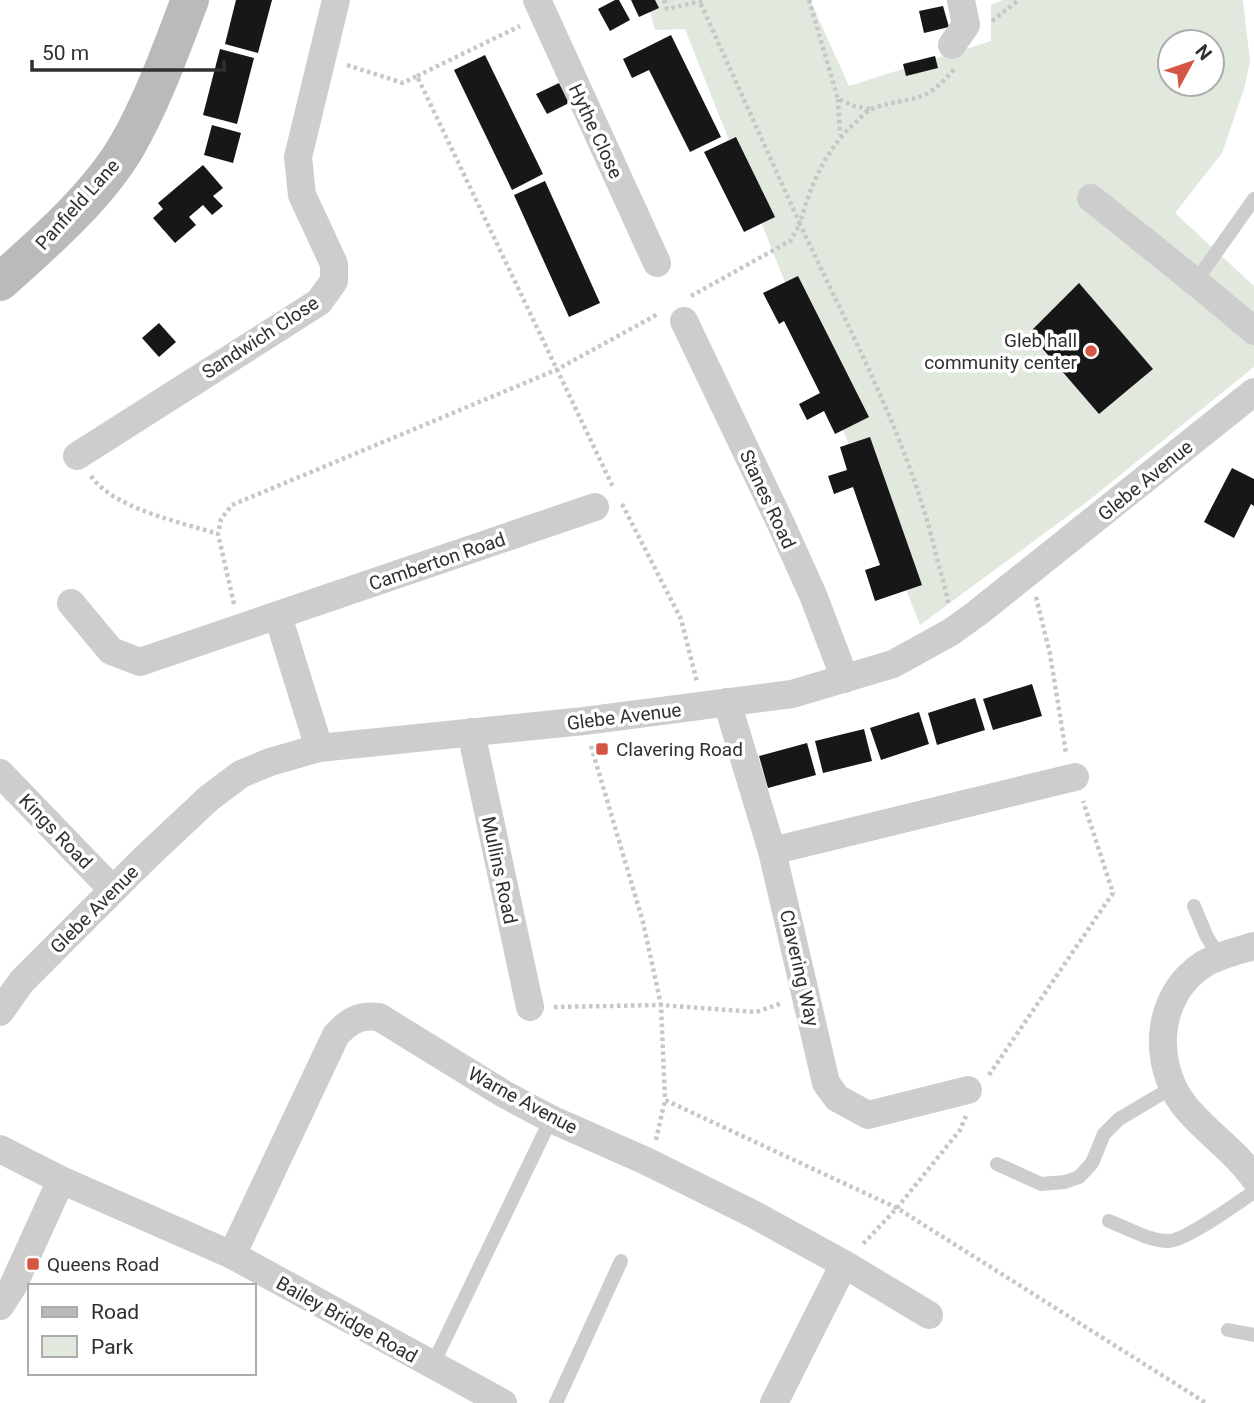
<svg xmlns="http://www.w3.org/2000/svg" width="1254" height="1403" viewBox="0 0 1254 1403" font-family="Roboto,sans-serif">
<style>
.green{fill:#e1e8dd;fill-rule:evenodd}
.building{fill:#171717}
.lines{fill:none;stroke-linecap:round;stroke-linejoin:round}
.path{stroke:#c7c7c7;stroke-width:4.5;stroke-dasharray:3.5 3.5;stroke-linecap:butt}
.lane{stroke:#cdcdcd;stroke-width:14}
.street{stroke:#cdcdcd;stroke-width:28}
.secondary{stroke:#bababa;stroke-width:38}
.poi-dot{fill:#d45645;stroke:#fff;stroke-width:2.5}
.labels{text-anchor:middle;stroke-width:7;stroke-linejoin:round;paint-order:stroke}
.street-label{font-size:19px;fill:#303030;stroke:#fff}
.poi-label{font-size:19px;fill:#303030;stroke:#fff;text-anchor:start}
</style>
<rect width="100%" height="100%" fill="#fff"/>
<path class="green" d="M647 0H810L849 86 991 41V5L1003 0H1243L1250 61 1244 89 1222 153 1175 213 1254 286V367L1088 501 920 625 685 29 655 30ZM1170 42H1212V84H1170Z"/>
<g class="building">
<path d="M236 0H272L258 53 225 44Z"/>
<path d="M615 0H619L630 20 610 31 598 9Z"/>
<path d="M631 0H655L659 8 639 17Z"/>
<path d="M943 6 949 27 924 33 919 11Z"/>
<path d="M671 35 721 137 690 152 649 70 632 78 623 59Z"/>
<path d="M220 49 254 58 237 124 203 115Z"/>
<path d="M485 55 543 174 512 190 454 70Z"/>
<path d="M935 56 938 68 906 76 903 64Z"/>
<path d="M559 83 569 103 547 114 536 94Z"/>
<path d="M212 125 241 133 233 163 204 155Z"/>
<path d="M736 137 775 217 744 232 704 152Z"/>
<path d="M203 165 223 188 213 196 223 206 212 215 203 205 189 217 196 225 175 243 153 218 163 209 158 203Z"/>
<path d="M545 181 600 303 569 317 514 195Z"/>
<path d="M798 276 869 417 835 434 824 411 807 420 799 404 820 393 784 321 779 324 763 293Z"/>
<path d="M1079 283 1153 369 1099 414 1029 333Z"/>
<path d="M159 323 176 342 159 357 142 338Z"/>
<path d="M870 437 922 585 875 601 865 570 880 565 853 487 834 494 828 476 847 470 840 447Z"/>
<path d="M1232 468 1254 479V506L1251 504 1234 538 1204 522Z"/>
<path d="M1032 684 1042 716 993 730 983 699Z"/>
<path d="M975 698 985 730 937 745 928 713Z"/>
<path d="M919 712 929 744 881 760 870 728Z"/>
<path d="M864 729 872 761 823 773 815 741Z"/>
<path d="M807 743 816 775 768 788 759 756Z"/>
</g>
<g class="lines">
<g class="path">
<path d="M664 0 667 9 706 0"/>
<path d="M809 0 838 99 854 106 870 109"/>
<path d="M992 21 1019 0"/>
<path d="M347 65 403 83 417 76 613 487"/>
<path d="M417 76 520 26"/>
<path d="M838 99 840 135"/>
<path d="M691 296 790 241 800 224 700 2"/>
<path d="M91 476C114 509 181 522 218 534"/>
<path d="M622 504 681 619 697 682"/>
<path d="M1036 597 1050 654 1066 753"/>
<path d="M948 603C945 584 938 565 934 546 905 432 849 330 800 224 810 185 827 147 857 121 862 116 867 110 874 108 912 95 924 106 954 69"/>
<path d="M234 604 218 534 221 519 232 505 556 370 658 314"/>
<path d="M591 746 643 922 661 1005 665 1100 897 1208 862 1245"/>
<path d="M554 1007 661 1005 756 1012 782 1003"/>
<path d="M989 1075 1113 893 1083 801"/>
<path d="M966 1116 960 1130 897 1208 1206 1403"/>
<path d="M656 1140 665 1100"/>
</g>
<g class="lane">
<path d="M1196 281 1254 199"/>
<path d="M1194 906 1206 935 1219 957"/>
<path d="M997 1164 1041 1184 1065 1182 1079 1177 1092 1163 1104 1134 1119 1119 1173 1087"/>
<path d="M1109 1221C1127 1228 1147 1240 1167 1241 1183 1243 1237 1203 1254 1192"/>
<path d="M1228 1330 1254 1335"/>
<path d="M432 1366 551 1119"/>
<path d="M556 1403 621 1261"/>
</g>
<g class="street">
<path d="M537 0 657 263"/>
<path d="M952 45 966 25 961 0"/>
<path d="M1091 198C1145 242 1201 285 1254 331"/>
<path d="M684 321 781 524 813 595 845 679"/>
<path d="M77 456 319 302 334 281V264L302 195 298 157 336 0"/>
<path d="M71 603 111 651 140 662 595 507"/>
<path d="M278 616 319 748"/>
<path d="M727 702 772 851 826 1083 837 1098 868 1115 968 1090"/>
<path d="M471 732 530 1007"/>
<path d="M0 773 112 889"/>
<path d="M772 851 1075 777"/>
<path d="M1254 946C1237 951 1219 955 1204 964 1156 994 1151 1062 1184 1105 1205 1132 1235 1150 1254 1178"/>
<path d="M0 1012 22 981 145 858 209 798 241 774 270 762 319 748 584 721 792 694 893 664 951 632 976 614 1254 392"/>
<path d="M0 1149 61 1180 232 1255 503 1403"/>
<path d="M232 1255 336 1035C350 1020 359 1015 379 1017L504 1094 551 1119 646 1161 753 1214 844 1264 929 1315"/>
<path d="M0 1306 13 1286 61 1180"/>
<path d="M774 1403 844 1264"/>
</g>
<path class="secondary" d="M0 282C44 243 99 195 128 144 154 98 171 49 190 0"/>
</g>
<g class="poi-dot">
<circle cx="1091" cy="351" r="7"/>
<rect x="595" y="742" width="14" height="14" rx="3.5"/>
<rect x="26" y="1257" width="14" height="14" rx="3.5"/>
</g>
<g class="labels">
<g class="street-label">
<text transform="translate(596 131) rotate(65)" y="7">Hythe Close</text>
<text transform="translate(77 204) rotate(-48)" y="7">Panfield Lane</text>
<text transform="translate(260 337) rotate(-33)" y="7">Sandwich Close</text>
<text transform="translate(1145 480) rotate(-39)" y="7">Glebe Avenue</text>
<text transform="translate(768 499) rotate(65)" y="7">Stanes Road</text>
<text transform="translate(437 561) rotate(-19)" y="7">Camberton Road</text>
<text transform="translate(624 716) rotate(-7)" y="7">Glebe Avenue</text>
<text transform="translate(56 831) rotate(46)" y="7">Kings Road</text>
<text transform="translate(500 870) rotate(78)" y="7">Mullins Road</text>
<text transform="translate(94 909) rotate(-45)" y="7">Glebe Avenue</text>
<text transform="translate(800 968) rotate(77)" y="7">Clavering Way</text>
<text transform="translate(523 1100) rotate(28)" y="7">Warne Avenue</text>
<text transform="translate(347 1319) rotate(29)" y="7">Bailey Bridge Road</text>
</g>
<g class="poi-label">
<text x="1077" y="347" text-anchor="end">Gleb hall<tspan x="1077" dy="22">community center</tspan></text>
<text x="616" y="756">Clavering Road</text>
<text x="47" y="1271">Queens Road</text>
</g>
</g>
<rect x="28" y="1284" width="228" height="91" fill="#ffffff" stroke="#acacac" stroke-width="2"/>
<rect x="42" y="1307" width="35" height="10" fill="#bababa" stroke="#acacac" stroke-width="2"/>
<text x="91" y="1319" font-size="21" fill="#303030">Road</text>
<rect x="42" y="1336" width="35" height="21" fill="#e1e8dd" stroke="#acacac" stroke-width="2"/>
<text x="91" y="1354" font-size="21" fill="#303030">Park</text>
<g transform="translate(1191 63) rotate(50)"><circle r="33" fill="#ffffff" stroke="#acacac" stroke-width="2"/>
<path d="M0-5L12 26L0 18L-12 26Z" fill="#d45645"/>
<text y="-10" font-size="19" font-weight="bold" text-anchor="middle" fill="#303030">N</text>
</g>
<path d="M32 60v10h192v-10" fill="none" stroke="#303030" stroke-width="3.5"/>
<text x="42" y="60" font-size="21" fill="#303030" stroke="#ffffff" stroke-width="5" paint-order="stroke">50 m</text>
</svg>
